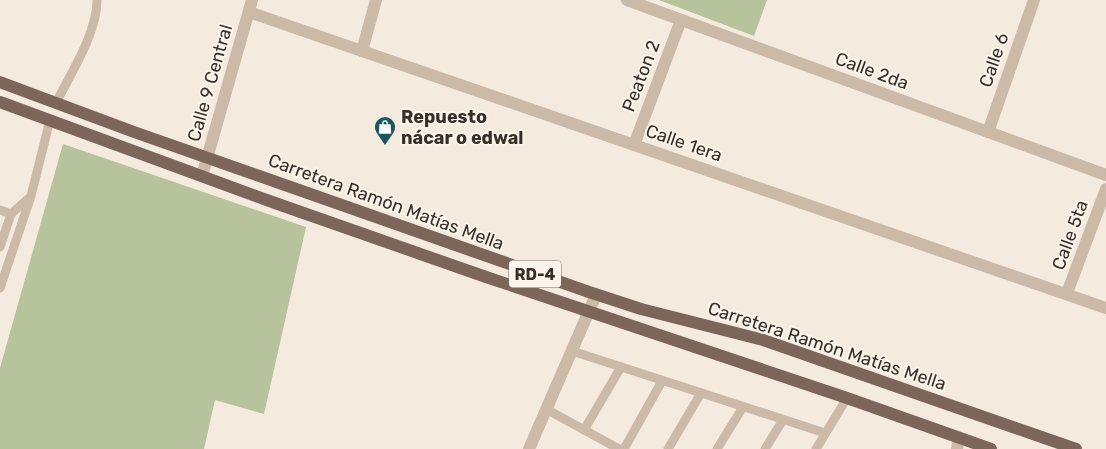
<svg xmlns="http://www.w3.org/2000/svg" width="1106" height="449" viewBox="0 0 1106 449" font-family="Rubik,sans-serif">
<style>
.green{fill:#b6c39d}
.lines{fill:none;stroke-linecap:round;stroke-linejoin:round}
.lane{stroke:#ccbaa9;stroke-width:9}
.street{stroke:#ccbaa9;stroke-width:12}
.primary{stroke:#7c665a;stroke-width:12}
.labels{text-anchor:middle;stroke-width:4;stroke-linejoin:round;paint-order:stroke}
.shield{fill:#fbf4eb;stroke:#736a63;stroke-width:1}
.shield-label{font-size:16px;font-weight:bold;fill:#392f29}
.street-label{font-size:18px;fill:#392f29;stroke:#fbf4eb}
.poi-label{font-size:18px;font-weight:bold;fill:#392f29;stroke:#fbf4eb;text-anchor:start}
</style>
<rect width="100%" height="100%" fill="#f4eade"/>
<g class="green">
<path d="M659 0H767L754 36Z"/>
<path d="M63 144 306 227 264 414 215 400 204 449H0V368Z"/>
</g>
<g class="lines">
<g class="lane">
<path d="M56 103C71 73 97 33 97 0"/>
<path d="M0 210 11 214 30 197"/>
<path d="M0 247 11 214"/>
<path d="M0 288 31 196 50 120"/>
<path d="M572 351 825 433"/>
<path d="M546 409 619 449"/>
<path d="M584 430 621 367"/>
<path d="M624 449 662 381"/>
<path d="M668 449 701 393"/>
<path d="M717 449 743 407"/>
<path d="M765 449 783 420"/>
<path d="M816 449 847 398"/>
</g>
<g class="street">
<path d="M627 0 1106 175"/>
<path d="M249 12 1106 308"/>
<path d="M362 51 376 0"/>
<path d="M988 132 1034 0"/>
<path d="M634 145 681 20"/>
<path d="M202 176 252 0"/>
<path d="M1067 293 1106 189"/>
<path d="M529 449 596 295"/>
<path d="M957 449 959 438"/>
</g>
<g class="primary">
<path d="M0 82 134 132 589 292 641 309 763 340 1076 449"/>
<path d="M0 102 275 203 486 277 847 398 991 449"/>
</g>
</g>
<defs>
<g id="shop-pin" transform="scale(1.125)"><path d="M0 17L-7.5 6A9.5 9.5 0 1 1 7.5 6Z" fill="#1d575d" stroke="#fbf4eb"/><path d="M-5-2.5h2.3a2.7 3.5 0 0 1 5.4 0H5L5.5 6h-11ZM-1.5-2.5h3a1.5 2.3 0 0 0-3 0Z" fill="#fff"/></g>
</defs>
<g fill-rule="evenodd">
<use href="#shop-pin" x="385" y="127"/>
</g>
<g class="labels">
<rect class="shield" x="509" y="260.5" width="52" height="27" rx="4"/>
<g class="shield-label">
<text x="535" y="280">RD-4</text>
</g>
<g class="street-label">
<text transform="translate(994 60) rotate(-71)" y="6">Calle 6</text>
<text transform="translate(872 71) rotate(20)" y="6">Calle 2da</text>
<text transform="translate(641 76) rotate(-69)" y="6">Peaton 2</text>
<text transform="translate(210 83) rotate(-74)" y="6">Calle 9 Central</text>
<text transform="translate(684 143) rotate(19)" y="6">Calle 1era</text>
<text transform="translate(386 202) rotate(20)" y="6">Carretera Ramón Matías Mella</text>
<text transform="translate(1070 235) rotate(-70)" y="6">Calle 5ta</text>
<text transform="translate(827 346) rotate(18)" y="6">Carretera Ramón Matías Mella</text>
</g>
<g class="poi-label">
<text x="401" y="123">Repuesto<tspan x="401" dy="21">nácar o edwal</tspan></text>
</g>
</g>
</svg>
